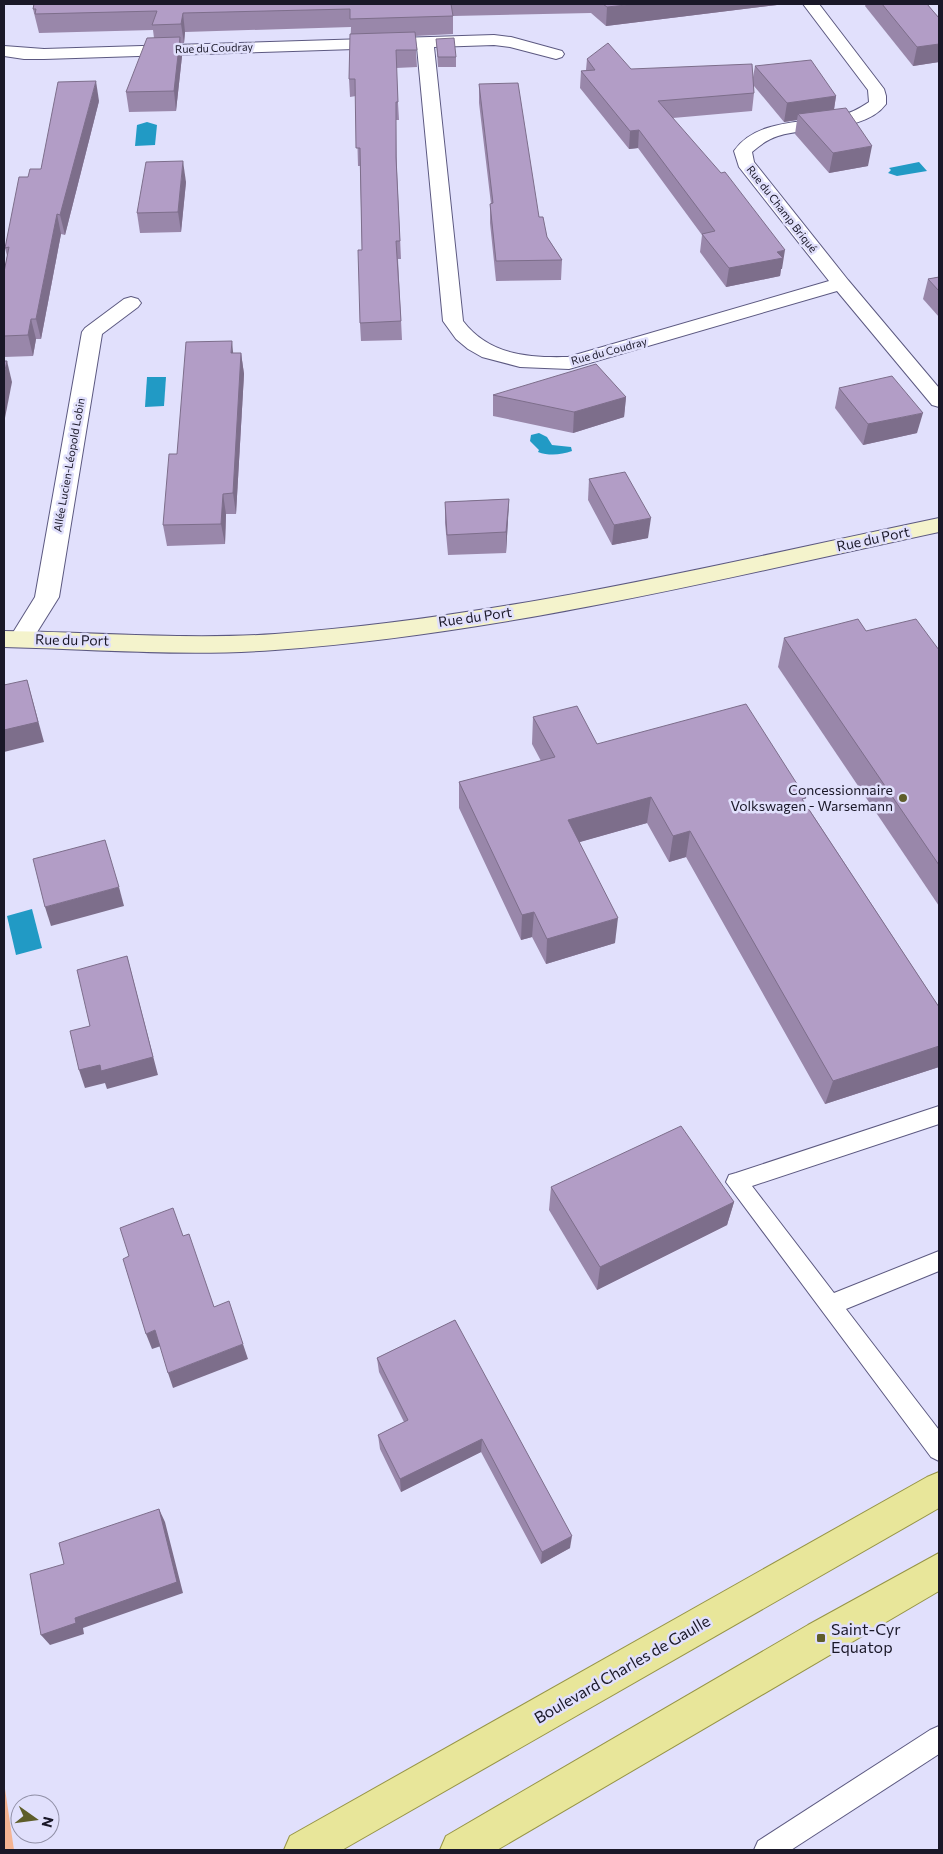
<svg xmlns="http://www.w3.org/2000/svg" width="943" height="1854" viewBox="0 0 943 1854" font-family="Commissioner,sans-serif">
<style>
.green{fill:#f5b493}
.water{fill:#219ac5}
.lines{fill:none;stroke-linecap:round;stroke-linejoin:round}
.lane-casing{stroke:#5c5981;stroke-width:2}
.street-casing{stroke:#5c5981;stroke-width:2}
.secondary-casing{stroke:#5c5981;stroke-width:2}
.primary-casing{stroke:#969446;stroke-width:2}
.lane{fill:#fff;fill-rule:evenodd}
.street{fill:#fff;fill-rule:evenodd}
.secondary{fill:#f4f3cc;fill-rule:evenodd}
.primary{fill:#e8e69a;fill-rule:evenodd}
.wall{fill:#9987aa}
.shaded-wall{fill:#7d6e8b}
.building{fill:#b29dc6;stroke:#7d6e8b}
.poi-dot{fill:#5e5d2a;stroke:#e1e0fc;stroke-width:2}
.labels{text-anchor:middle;stroke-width:5;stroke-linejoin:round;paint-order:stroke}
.far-street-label{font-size:11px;fill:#1a1828;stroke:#e1e0fc}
.street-label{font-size:14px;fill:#1a1828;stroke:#e1e0fc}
.poi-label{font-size:14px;fill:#1a1828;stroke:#e1e0fc;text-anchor:end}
.near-poi-label{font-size:16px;fill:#1a1828;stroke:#e1e0fc;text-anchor:start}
.near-street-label{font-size:16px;fill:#1a1828;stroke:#e1e0fc}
</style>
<rect width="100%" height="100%" fill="#e1e0fc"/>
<path class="green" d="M4 1782 14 1850H4Z"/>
<g class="water">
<path d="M147 122 157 125 155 145 135 146 137 125Z"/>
<path d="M919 162 927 171 897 176 888 173 891 170 889 168Z"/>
<path d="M147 377H166L164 406 145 407Z"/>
<path d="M539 433 547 437 552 445 571 447 572 451C561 455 549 456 538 452L539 450 530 441 531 435Z"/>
<path d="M32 909 42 948 16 955 7 916Z"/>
</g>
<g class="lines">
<g class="lane-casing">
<g id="lane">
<path d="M939 1106V1124L752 1186 834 1293 939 1251V1271L846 1309 939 1430V1461L931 1457 726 1182 729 1175 736 1173Z"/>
<path d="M939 1726V1754L791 1850H754L758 1841 930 1730Z"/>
</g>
</g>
<g class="street-casing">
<g id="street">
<path d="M803 4H819L884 89 886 96V104C865 133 809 126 778 136 768 139 760 145 752 152L754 162 848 280 939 388V407L932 405 837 291 569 369 520 367 482 357 468 349 456 339 443 321 417 47 44 59H24L4 56V46L44 49 494 35 511 37 562 51 564 54 562 57 556 59 510 47 494 45 434 47 463 321C489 355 528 358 568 357L829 281 739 167 734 151C757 118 806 124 841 115 852 113 860 108 869 102L868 90Z"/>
<path d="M131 297 138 299 141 303 138 307 102 334 59 597 29 645 21 647 13 645 9 639 35 597 82 332 85 328 124 299Z"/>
</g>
</g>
<g class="secondary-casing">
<path id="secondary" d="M939 518V532C720 579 499 634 275 650 185 657 94 649 4 647V631C94 632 185 640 275 634 499 618 720 564 939 518Z"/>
</g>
<g class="primary-casing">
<g id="primary">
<path d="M939 1472V1508L342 1850H284L290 1836 927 1477Z"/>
<path d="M939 1553V1591L497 1850H440L446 1836 808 1625Z"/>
</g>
</g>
<use href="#lane" class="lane"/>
<use href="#street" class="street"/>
<use href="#secondary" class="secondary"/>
<use href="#primary" class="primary"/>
</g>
<g class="wall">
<path d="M34 4H777V5L606 26 591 13 453 16V34L415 36 417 67 396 68 399 120H396L397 171 401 259H398L402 340 361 341 360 323 362 250 360 166H358L356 96 350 97 349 79 351 27 185 32 184 43H181L182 56 176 111 129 112 126 92 154 38 153 30 39 33 33 9Z"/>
<path d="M866 4H927L939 18V62L913 66 865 6Z"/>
<path d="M436 39 456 57V67H438Z"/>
<path d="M587 59 631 69 753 77 755 66 836 96 834 110 868 166 829 173 795 134 797 120 784 122 754 86V93L752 111 673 118 782 269H781L780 276 726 287 700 252 702 235 638 148 629 149 580 88 581 71 586 70Z"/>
<path d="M479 84 539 217 547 237 562 260 561 280 496 281 490 223V204H491L479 103Z"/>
<path d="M99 101 65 235 61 234 41 339H36L33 356 4 357V272L7 256 5 248 28 177 41 169Z"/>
<path d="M186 182 181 232 140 233 137 213Z"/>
<path d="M939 277V317L923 299 928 279Z"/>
<path d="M233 353H241L244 374 236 514H226L225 544 167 546 163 525 177 454Z"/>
<path d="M839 388 917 433 863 445 835 408Z"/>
<path d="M493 395 626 397 624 417 573 433 493 416Z"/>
<path d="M589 479 648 538 612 545 588 500Z"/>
<path d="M509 499 508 520 506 553 448 555 445 523V502Z"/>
<path d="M866 631 939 650V906L778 667 784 638Z"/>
<path d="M533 717 597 744 805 803 939 1007V1067L825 1104 686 857 669 862 647 823 579 842 615 943 546 964 532 937 521 940 459 808V782L541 761 532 744Z"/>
<path d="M551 1187 734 1202 727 1225 597 1290 549 1210Z"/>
<path d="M455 1320 570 1548 541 1564 481 1452 401 1492 380 1449 378 1435 404 1422 379 1372 377 1358Z"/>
</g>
<g class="shaded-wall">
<path d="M636 4H777V5L606 26 607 7Z"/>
<path d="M183 13 185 32 184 43 181 24Z"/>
<path d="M180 37 182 56 176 111 174 91Z"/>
<path d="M939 44V62L913 66 917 47Z"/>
<path d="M96 81 99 101 65 235 60 215Z"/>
<path d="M836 96 833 115 798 114 797 120 784 122 787 103Z"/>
<path d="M639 130 638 148 629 149 630 131Z"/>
<path d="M872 146 868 166 829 173 833 153Z"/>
<path d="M183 161 186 182 181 232 178 212Z"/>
<path d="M57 214 61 234 41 339 36 319Z"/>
<path d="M785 250 782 269H781L780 276 726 287 729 268 777 252Z"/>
<path d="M31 319 36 339 33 356 28 335Z"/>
<path d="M232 341 234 362 231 353Z"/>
<path d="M241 353 244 374 236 514 233 493Z"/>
<path d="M7 361 12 382 4 423V375Z"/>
<path d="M626 397 624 417 573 433 574 412Z"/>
<path d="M923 413 917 433 863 445 868 424Z"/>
<path d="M223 494 226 514 225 544 221 524Z"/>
<path d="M509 499 508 520 506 553V532Z"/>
<path d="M651 518 648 538 612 545 614 525Z"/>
<path d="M27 680 44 742 4 752V730Z"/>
<path d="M651 797 647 823 566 846 568 820Z"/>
<path d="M690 831 686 857 669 862 673 836Z"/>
<path d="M119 887 124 906 51 926 45 907Z"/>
<path d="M534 912 532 937 521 940 522 915Z"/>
<path d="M618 918 615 943 546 964 547 939Z"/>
<path d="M127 956 158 1075 107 1089 105 1083 85 1088 79 1070Z"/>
<path d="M939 1046V1067L825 1104 833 1081Z"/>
<path d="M734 1202 727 1225 597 1290 600 1267Z"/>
<path d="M155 1330 161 1346 152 1349 146 1334Z"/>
<path d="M243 1344 248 1359 173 1388 168 1373Z"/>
<path d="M482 1439 481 1452 401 1492 400 1479Z"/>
<path d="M159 1509 165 1522 183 1593 83 1628 84 1634 50 1645 41 1635 75 1618Z"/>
<path d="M572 1536 570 1548 541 1564 542 1552Z"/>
</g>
<g class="building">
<path d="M34 4H451L453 16 350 19V9L183 13 181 24 152 25 157 11 35 14 36 9H33Z"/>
<path d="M603 4H636L607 7Z"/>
<path d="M882 4H927L939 18V44L917 47Z"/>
<path d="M415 32 417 50H396L398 102H396V157L400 241H396L401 321 360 323 358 250H362L360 148H356L355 79H349L350 34Z"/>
<path d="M180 37 174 91 126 92 147 38Z"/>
<path d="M454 38 456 57H438L436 39Z"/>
<path d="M608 43 631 69 752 64 754 93 658 101 721 173 725 172 785 250 777 252 783 258 729 268 702 234 715 231 639 130 630 131 581 71 595 70 587 59Z"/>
<path d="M811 60 836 96 787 103 755 66Z"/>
<path d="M96 81 60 215 57 214 36 319H31L28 335 4 336V272L9 247 5 248 19 177H28L30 169H41L58 82Z"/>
<path d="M518 83 539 217H543L547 237 562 260 496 261 490 204 493 203 479 84Z"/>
<path d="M846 108 872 146 833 153 798 114Z"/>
<path d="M183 161 178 212 137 213 146 162Z"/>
<path d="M939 277V291L928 279Z"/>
<path d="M232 341 231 353H241L233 493 223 494 221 524 163 525 169 454H177L186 342Z"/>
<path d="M4 361H7L4 375Z"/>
<path d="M596 364 626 397 574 412 493 395Z"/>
<path d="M892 376 923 413 868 424 839 388Z"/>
<path d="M625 472 651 518 614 525 589 479Z"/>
<path d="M509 499 506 532 447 535 445 502Z"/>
<path d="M858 619 866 631 916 619 939 650V865L784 638Z"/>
<path d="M27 680 38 722 4 730V685Z"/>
<path d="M746 704 806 798 802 799 939 1007V1046L833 1081 690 831 673 836 651 797 568 820 618 918 547 939 534 912 522 915 459 782 555 757 533 717 577 706 597 744Z"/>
<path d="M105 840 119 887 45 907 33 859Z"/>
<path d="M127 956 153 1057 101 1071 100 1065 79 1070 70 1031 90 1026 77 970Z"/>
<path d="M681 1126 734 1202 600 1267 551 1187Z"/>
<path d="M173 1208 183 1236 189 1234 214 1307 229 1301 243 1344 168 1373 155 1330 146 1334 123 1259 129 1256 120 1228Z"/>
<path d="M455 1320 572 1536 542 1552 482 1439 400 1479 378 1435 408 1420 377 1358Z"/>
<path d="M159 1509 177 1582 75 1618 76 1623 41 1635 30 1574 64 1564 59 1543Z"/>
</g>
<g class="poi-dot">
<circle cx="903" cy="798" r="5"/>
<rect x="816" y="1633" width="10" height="10" rx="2.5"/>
</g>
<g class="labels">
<g class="far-street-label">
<text transform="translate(214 48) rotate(-2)" y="4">Rue du Coudray</text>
<text transform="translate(782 209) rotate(52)" y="4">Rue du Champ Briqué</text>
<text transform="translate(609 351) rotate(-15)" y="4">Rue du Coudray</text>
<text transform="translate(69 465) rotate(-80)" y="4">Allée Lucien-Léopold Lobin</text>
</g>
<g class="street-label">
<text transform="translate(873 539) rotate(-12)" y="5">Rue du Port</text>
<text transform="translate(475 617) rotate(-8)" y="5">Rue du Port</text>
<text transform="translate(72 640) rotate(1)" y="5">Rue du Port</text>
</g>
<g class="poi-label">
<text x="893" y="795">Concessionnaire<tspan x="893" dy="16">Volkswagen - Warsemann</tspan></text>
</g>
<g class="near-poi-label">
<text x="831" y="1635">Saint-Cyr<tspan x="831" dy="18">Equatop</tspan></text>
</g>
<g class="near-street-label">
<text transform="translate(622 1669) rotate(-30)" y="6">Boulevard Charles de Gaulle</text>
</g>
</g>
<rect width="943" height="1854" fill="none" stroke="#1a1828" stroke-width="10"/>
<g transform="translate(35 1819) rotate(104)"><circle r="24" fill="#e1e0fc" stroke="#9190a7"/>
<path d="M0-4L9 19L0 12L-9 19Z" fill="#5e5d2a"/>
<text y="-8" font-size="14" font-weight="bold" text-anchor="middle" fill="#1a1828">N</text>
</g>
</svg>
